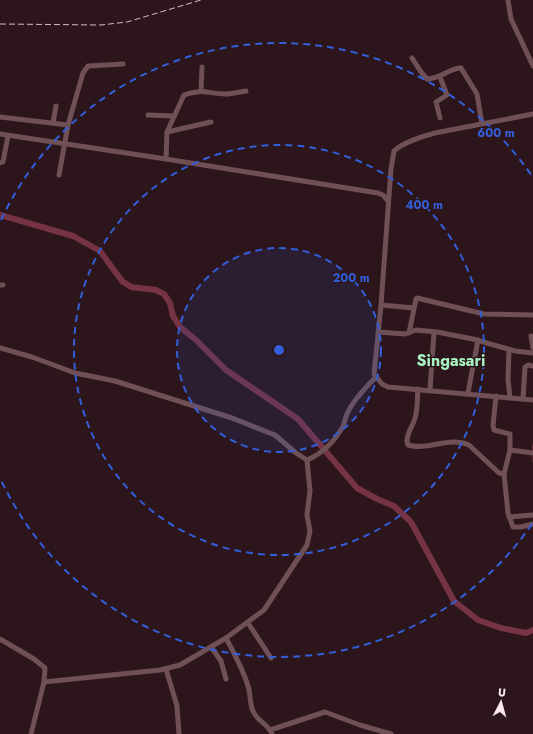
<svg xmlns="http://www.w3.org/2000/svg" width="533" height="734" viewBox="0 0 533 734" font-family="Jost,sans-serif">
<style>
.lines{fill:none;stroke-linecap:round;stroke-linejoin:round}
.stream{stroke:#753344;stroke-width:1}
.river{stroke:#753344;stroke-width:6}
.minor{stroke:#6f5056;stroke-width:5}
.rail{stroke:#d0bfc2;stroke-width:1;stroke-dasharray:6 3;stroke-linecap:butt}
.ring{fill:none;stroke:#335eda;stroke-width:2;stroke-dasharray:7 5}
.labels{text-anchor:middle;stroke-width:3;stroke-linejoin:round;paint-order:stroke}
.quarter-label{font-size:16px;font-weight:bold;fill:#a7f3c2;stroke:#2c161b}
.centre{fill:#335eda;stroke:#2c161b;stroke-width:2}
.ring-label{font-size:12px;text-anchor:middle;font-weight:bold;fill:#335eda;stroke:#2c161b;stroke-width:3;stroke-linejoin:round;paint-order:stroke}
</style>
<rect width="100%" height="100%" fill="#2c161b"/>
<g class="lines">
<g class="stream">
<path d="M532 445 533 451"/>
<path d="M533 456V462"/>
</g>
<path class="river" d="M0 215 73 236 100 251 122 281 131 287 156 290 164 294 170 303 173 316 180 327 196 340 226 370 298 419 357 488 377 499 394 506 411 522 454 601 478 620 501 628 526 633 533 630"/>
<g class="minor">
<path d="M508 0 511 19 533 66"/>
<path d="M412 58 421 72 427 79C440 79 452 67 461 68L477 94 482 124"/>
<path d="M440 77 447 95 436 102 440 118"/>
<path d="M201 91 202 67"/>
<path d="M533 114 435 133C423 136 402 143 394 151L391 169 381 305 374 374 382 384 388 387 533 400"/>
<path d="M148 115 174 116"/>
<path d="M0 117 68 125"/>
<path d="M53 123 56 106"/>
<path d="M167 132 211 122"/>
<path d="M0 134 166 159 378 193 383 195 388 201"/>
<path d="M166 159 167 132 184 95C203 88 208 94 226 94 232 94 239 92 246 91"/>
<path d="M0 163 3 162 8 136"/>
<path d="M59 175 68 125 83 73 88 66 123 64"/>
<path d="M0 285H3"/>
<path d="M381 305 414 308"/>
<path d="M378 332 405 334 416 330 437 332 473 339 515 351 533 353"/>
<path d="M409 333 416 299 417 298 484 314 533 315"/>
<path d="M531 336 533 348"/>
<path d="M0 348 32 357 75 373 115 381 232 418 275 435 296 453 307 460C322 454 336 440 343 426 345 422 345 418 347 414 352 402 367 386 376 377"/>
<path d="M509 350 508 379 510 398"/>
<path d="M418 389C417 399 418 409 415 418 413 426 404 437 408 445 428 451 449 436 469 445L499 473 504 474"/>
<path d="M430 390 434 332"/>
<path d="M468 393 478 340"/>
<path d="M496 396 493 425 494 430 510 434V450L533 453"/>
<path d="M523 399 525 367 528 365 533 366"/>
<path d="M510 450 504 474 508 513 513 527H521L533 524"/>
<path d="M509 517 533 515"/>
<path d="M248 623 271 658"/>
<path d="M0 639 34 659 45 668 44 682 31 734"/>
<path d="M211 647 221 661 226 679"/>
<path d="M166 669 177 706 179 734"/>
<path d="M44 682 160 670 180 665 226 638"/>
<path d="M270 730 325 712 360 725 391 734"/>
<path d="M272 734C269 725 258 721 254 713 249 705 251 694 248 686 243 669 234 653 226 638L264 610 307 545 310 531 307 515 310 491 307 460"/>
</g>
<path class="rail" d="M0 24 101 25 127 22 201 0"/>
</g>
<circle cx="279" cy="350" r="102" fill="#335eda" fill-opacity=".12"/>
<g class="ring">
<circle cx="279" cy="350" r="102"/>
<circle cx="279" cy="350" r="205"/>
<path d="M532 524A307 307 0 0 1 1 480M1 220A307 307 0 0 1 532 176"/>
</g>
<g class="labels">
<g class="quarter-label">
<text x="451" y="366">Singasari</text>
</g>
</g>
<circle cx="279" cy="350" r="6" class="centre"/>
<g class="ring-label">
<text x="496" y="137">600 m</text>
<text x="424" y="209">400 m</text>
<text x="351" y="282">200 m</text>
</g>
<g transform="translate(501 702) rotate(6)" stroke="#2c161b" stroke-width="3" paint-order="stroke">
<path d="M0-3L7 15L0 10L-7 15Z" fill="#f9e9ec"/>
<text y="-6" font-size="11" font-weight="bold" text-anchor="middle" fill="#f9e9ec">U</text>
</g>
</svg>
